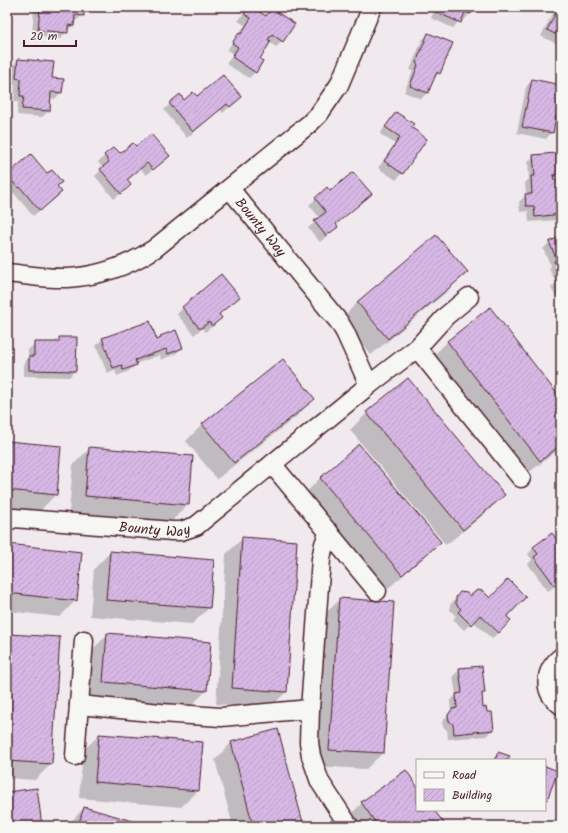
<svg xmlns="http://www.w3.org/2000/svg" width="568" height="833" viewBox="0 0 568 833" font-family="Kalam,sans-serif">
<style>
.shadow{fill:#0003;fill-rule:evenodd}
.building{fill:url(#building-hatch);stroke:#4a1f2b}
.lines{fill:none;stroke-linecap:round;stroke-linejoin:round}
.minor-casing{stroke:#4a1f2b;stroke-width:21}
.minor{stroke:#f6f6f2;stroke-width:18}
.labels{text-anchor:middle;stroke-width:3;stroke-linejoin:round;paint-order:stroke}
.street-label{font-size:14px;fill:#4a1f2b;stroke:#f6f6f2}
</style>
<defs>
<pattern id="building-hatch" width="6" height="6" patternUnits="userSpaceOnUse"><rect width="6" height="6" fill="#d7b8e5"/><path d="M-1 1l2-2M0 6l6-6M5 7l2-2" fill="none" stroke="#ba9ec5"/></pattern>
</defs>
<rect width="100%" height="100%" fill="#f0eaef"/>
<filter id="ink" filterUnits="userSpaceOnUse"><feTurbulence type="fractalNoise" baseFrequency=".025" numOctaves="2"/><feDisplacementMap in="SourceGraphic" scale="8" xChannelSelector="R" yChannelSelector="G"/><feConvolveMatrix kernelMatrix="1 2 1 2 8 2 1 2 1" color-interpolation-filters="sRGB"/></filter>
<g filter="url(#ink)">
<g class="shadow">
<path d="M34 7H83V15L76 21H74L73 25 60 39 32 36Z"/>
<path d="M249 7 264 16 271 10 283 41 276 47 269 42 258 59 255 72 249 78 226 64 233 54 227 50 245 25 238 21Z"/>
<path d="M436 7H473L470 14 464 20 461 19 453 28 431 18Z"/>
<path d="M558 9 560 10 561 9V46L541 36 552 15Z"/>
<path d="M429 34 439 73 433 80 427 93 421 99 404 92 413 71 410 70 422 40Z"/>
<path d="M18 60 61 92 55 99 50 98 49 111 42 117 17 115 18 102H14L15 85 10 84 12 66ZM46 91H57V93H46Z"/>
<path d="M532 80 561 86V110L559 112 556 111 552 132 546 139 517 133 526 87Z"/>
<path d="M197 98 234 103 223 113 220 110 187 138 164 110 170 104Z"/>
<path d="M396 113 410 128 402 173 396 180 378 168 395 144 380 134 390 119Z"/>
<path d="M114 148 119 155 136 148 162 162 146 175 140 168 126 180 124 191 114 199 95 176 103 168 98 162Z"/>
<path d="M31 155 56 186 55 198 33 216 13 192 12 194 7 188V176Z"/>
<path d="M534 156 557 175 553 179 559 203H561V217L559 220 529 222 528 211 520 212 519 202 526 195 525 183 529 179 528 162Z"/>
<path d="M327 189 335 225 337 227 320 242 308 228 320 218 309 205Z"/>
<path d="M436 236 466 272 450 289 371 355 341 319 357 303Z"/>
<path d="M561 237V294L556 297 551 288 556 283 549 269 551 266 543 249 549 243Z"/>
<path d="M232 303 218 315 221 318 214 325 205 332 202 328 194 335 177 314 183 308Z"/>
<path d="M161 337 182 348 175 354 161 360 160 355 135 364V365L129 371 117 376 115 370 107 373 96 345 103 339 156 341Z"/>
<path d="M60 338 75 371 69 377 23 376 24 363 28 358V350L35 343H54Z"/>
<path d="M448 341 561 401V448L523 477 431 358Z"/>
<path d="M408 379 504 494 488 511 446 545 350 430 367 413Z"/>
<path d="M313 399 297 416 217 479 186 441 203 424Z"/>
<path d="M7 442 56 494 40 511 7 508Z"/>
<path d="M90 448 188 504 172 521 69 512 73 465Z"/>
<path d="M320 478 440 542 423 558 385 591 304 495Z"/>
<path d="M243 538 286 692 270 708 216 704 226 554Z"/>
<path d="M561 540V582L548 591 528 564 532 560 528 554 534 548 557 543Z"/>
<path d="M7 545 76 600 60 617 7 611Z"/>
<path d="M110 552 209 608 192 624 90 616 94 569Z"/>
<path d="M461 593 506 617 510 620 492 639 473 621 464 630 453 619 456 616 450 610V605Z"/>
<path d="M340 599 383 753 366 769 313 766 323 616Z"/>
<path d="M108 634 206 691 190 707 87 698 91 651Z"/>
<path d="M9 635 51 764 35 780 7 778V637Z"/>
<path d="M460 669 484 692 481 695 483 709 493 729 486 736 448 739 447 730 443 727 442 722 451 711 450 701 456 695 453 676Z"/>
<path d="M99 735 198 791 181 807 79 798 83 751Z"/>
<path d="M231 743 303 826H233L215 760Z"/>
<path d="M498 753 507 760H492Z"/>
<path d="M417 787V810H433L445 826H351L346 819 362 803Z"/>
<path d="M84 808 147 826H67Z"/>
</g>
<g class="building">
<path d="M40 7H84V16L75 15 74 26 68 25V33L38 30Z"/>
<path d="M248 7H252L266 16 271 8 295 24 283 42 272 34 268 40 271 41 260 59 263 61 256 73 232 57 238 47 232 43 239 33 241 34 251 18 244 14Z"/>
<path d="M439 7H474L471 14 465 12 461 23 436 12Z"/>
<path d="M558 8 561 9V37L547 30Z"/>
<path d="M428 33 453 43 440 74 437 72 428 93 410 86 418 65 416 63Z"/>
<path d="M18 59 54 62 52 78 64 79 62 93 51 92 50 111 22 109 24 96H20L21 79 16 78Z"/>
<path d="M223 75 242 97 230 107 227 104 193 132 169 103 180 94 184 100 193 92 197 96Z"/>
<path d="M532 79 561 85V105H558L553 133 522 127Z"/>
<path d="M396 112 414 124 411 127 427 139 403 174 384 161 400 137 385 127Z"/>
<path d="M151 134 170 156 153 170 147 163 127 180 131 185 121 194 100 169 109 162 104 155 114 147 120 153 133 143 136 146Z"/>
<path d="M556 153 558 175H553L554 180H558L560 202H561V214L535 217 534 206H526L525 194H532L531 176H535L533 155Z"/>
<path d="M31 154 47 173 52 170 62 182 57 186 62 192 40 211 20 187 18 188 7 175Z"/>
<path d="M353 172 372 194 336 224 338 227 326 236 314 221 326 212 315 198 327 187 330 191Z"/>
<path d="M436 235 468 272 388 339 357 302Z"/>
<path d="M561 236V275L554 261 557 260 549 242Z"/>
<path d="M221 274 240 297 219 314 222 318 212 326 209 322 200 329 182 307Z"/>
<path d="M490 307 561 399V445L540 461 447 341Z"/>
<path d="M150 321 157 340 161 338 160 336 176 330 183 348 168 354 166 349 135 360 137 365 123 370 122 365 113 368 102 338Z"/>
<path d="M59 337H77L76 371 29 370V356H34V342H59Z"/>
<path d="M283 359 315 399 234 463 202 424Z"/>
<path d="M408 378 505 495 463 530 366 412Z"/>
<path d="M7 441 61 446 57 495 7 490Z"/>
<path d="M359 444 441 542 402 575 320 478Z"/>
<path d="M89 447 193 456 189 505 85 496Z"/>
<path d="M552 533 558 541 561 539V582L555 586 534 557 538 554 533 547Z"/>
<path d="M242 537 297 541 287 692 232 688Z"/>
<path d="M7 544 82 552 77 601 7 593Z"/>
<path d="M110 551 214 560 210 608 106 600Z"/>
<path d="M508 579 526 597 507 617 511 620 499 633 480 615 471 625 458 612 461 609 456 604V597L460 592 467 593 470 596 477 590 483 591 490 598Z"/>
<path d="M339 598 394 602 384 753 329 750Z"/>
<path d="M107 633 211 642 207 691 103 682Z"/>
<path d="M8 634 60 637 52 764 7 761V656Z"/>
<path d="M482 666 485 693H482L483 708 486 707 487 712H492L494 730 454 734 453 724 449 721 448 715 452 709 457 708 456 694 462 693 459 668Z"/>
<path d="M278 729 289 771 304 826H253L231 742Z"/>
<path d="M99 734 203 742 199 791 95 782Z"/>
<path d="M498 752 510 756 508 760H495Z"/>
<path d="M545 766 558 771 547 800 545 799Z"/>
<path d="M406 770 417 786V810H434L446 826H379L373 819 361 802Z"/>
<path d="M37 788 42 826H7V792Z"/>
<path d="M84 807 150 826H78Z"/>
</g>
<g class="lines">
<g class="minor-casing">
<g id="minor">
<path id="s1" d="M230 189 339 322 345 332 369 385"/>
<path d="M7 273C27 275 48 279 68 278 100 276 128 266 154 249L309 124 319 114 339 85 372 7"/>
<path d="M417 348 521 478"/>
<path d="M272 464 377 591"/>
<path id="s2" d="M7 522 14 518 172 531H181L196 526 369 385 417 348 446 316 469 297"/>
<path d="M329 532 324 544 321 559 310 709 309 742 311 756 320 782 349 826"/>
<path d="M561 657C544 671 542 692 561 705"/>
<path d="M79 705 161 713 221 717 310 709"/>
<path d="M75 756 84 640"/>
</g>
</g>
<use href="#minor" class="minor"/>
</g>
</g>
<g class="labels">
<g class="street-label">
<text dy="5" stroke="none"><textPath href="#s1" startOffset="49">Bounty Way</textPath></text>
<text dy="5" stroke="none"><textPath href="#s2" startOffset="149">Bounty Way</textPath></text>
</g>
</g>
<rect width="568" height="833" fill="none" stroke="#f6f6f2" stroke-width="24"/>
<rect x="12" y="12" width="544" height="809" fill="none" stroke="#4a1f2b" stroke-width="1.5" filter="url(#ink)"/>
<rect x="416" y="759" width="130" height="52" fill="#f6f6f2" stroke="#b1a0a2"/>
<rect x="424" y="772" width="20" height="6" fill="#f6f6f2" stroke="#b1a0a2"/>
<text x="452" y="779" font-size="12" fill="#4a1f2b">Road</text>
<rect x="424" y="789" width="20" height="12" fill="url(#building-hatch)" stroke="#b1a0a2"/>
<text x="452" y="799" font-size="12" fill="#4a1f2b">Building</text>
<path d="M24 40v6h52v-6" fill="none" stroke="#4a1f2b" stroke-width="2"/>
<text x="30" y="40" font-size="12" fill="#4a1f2b" stroke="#f6f6f2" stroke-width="3" paint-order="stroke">20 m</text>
</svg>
